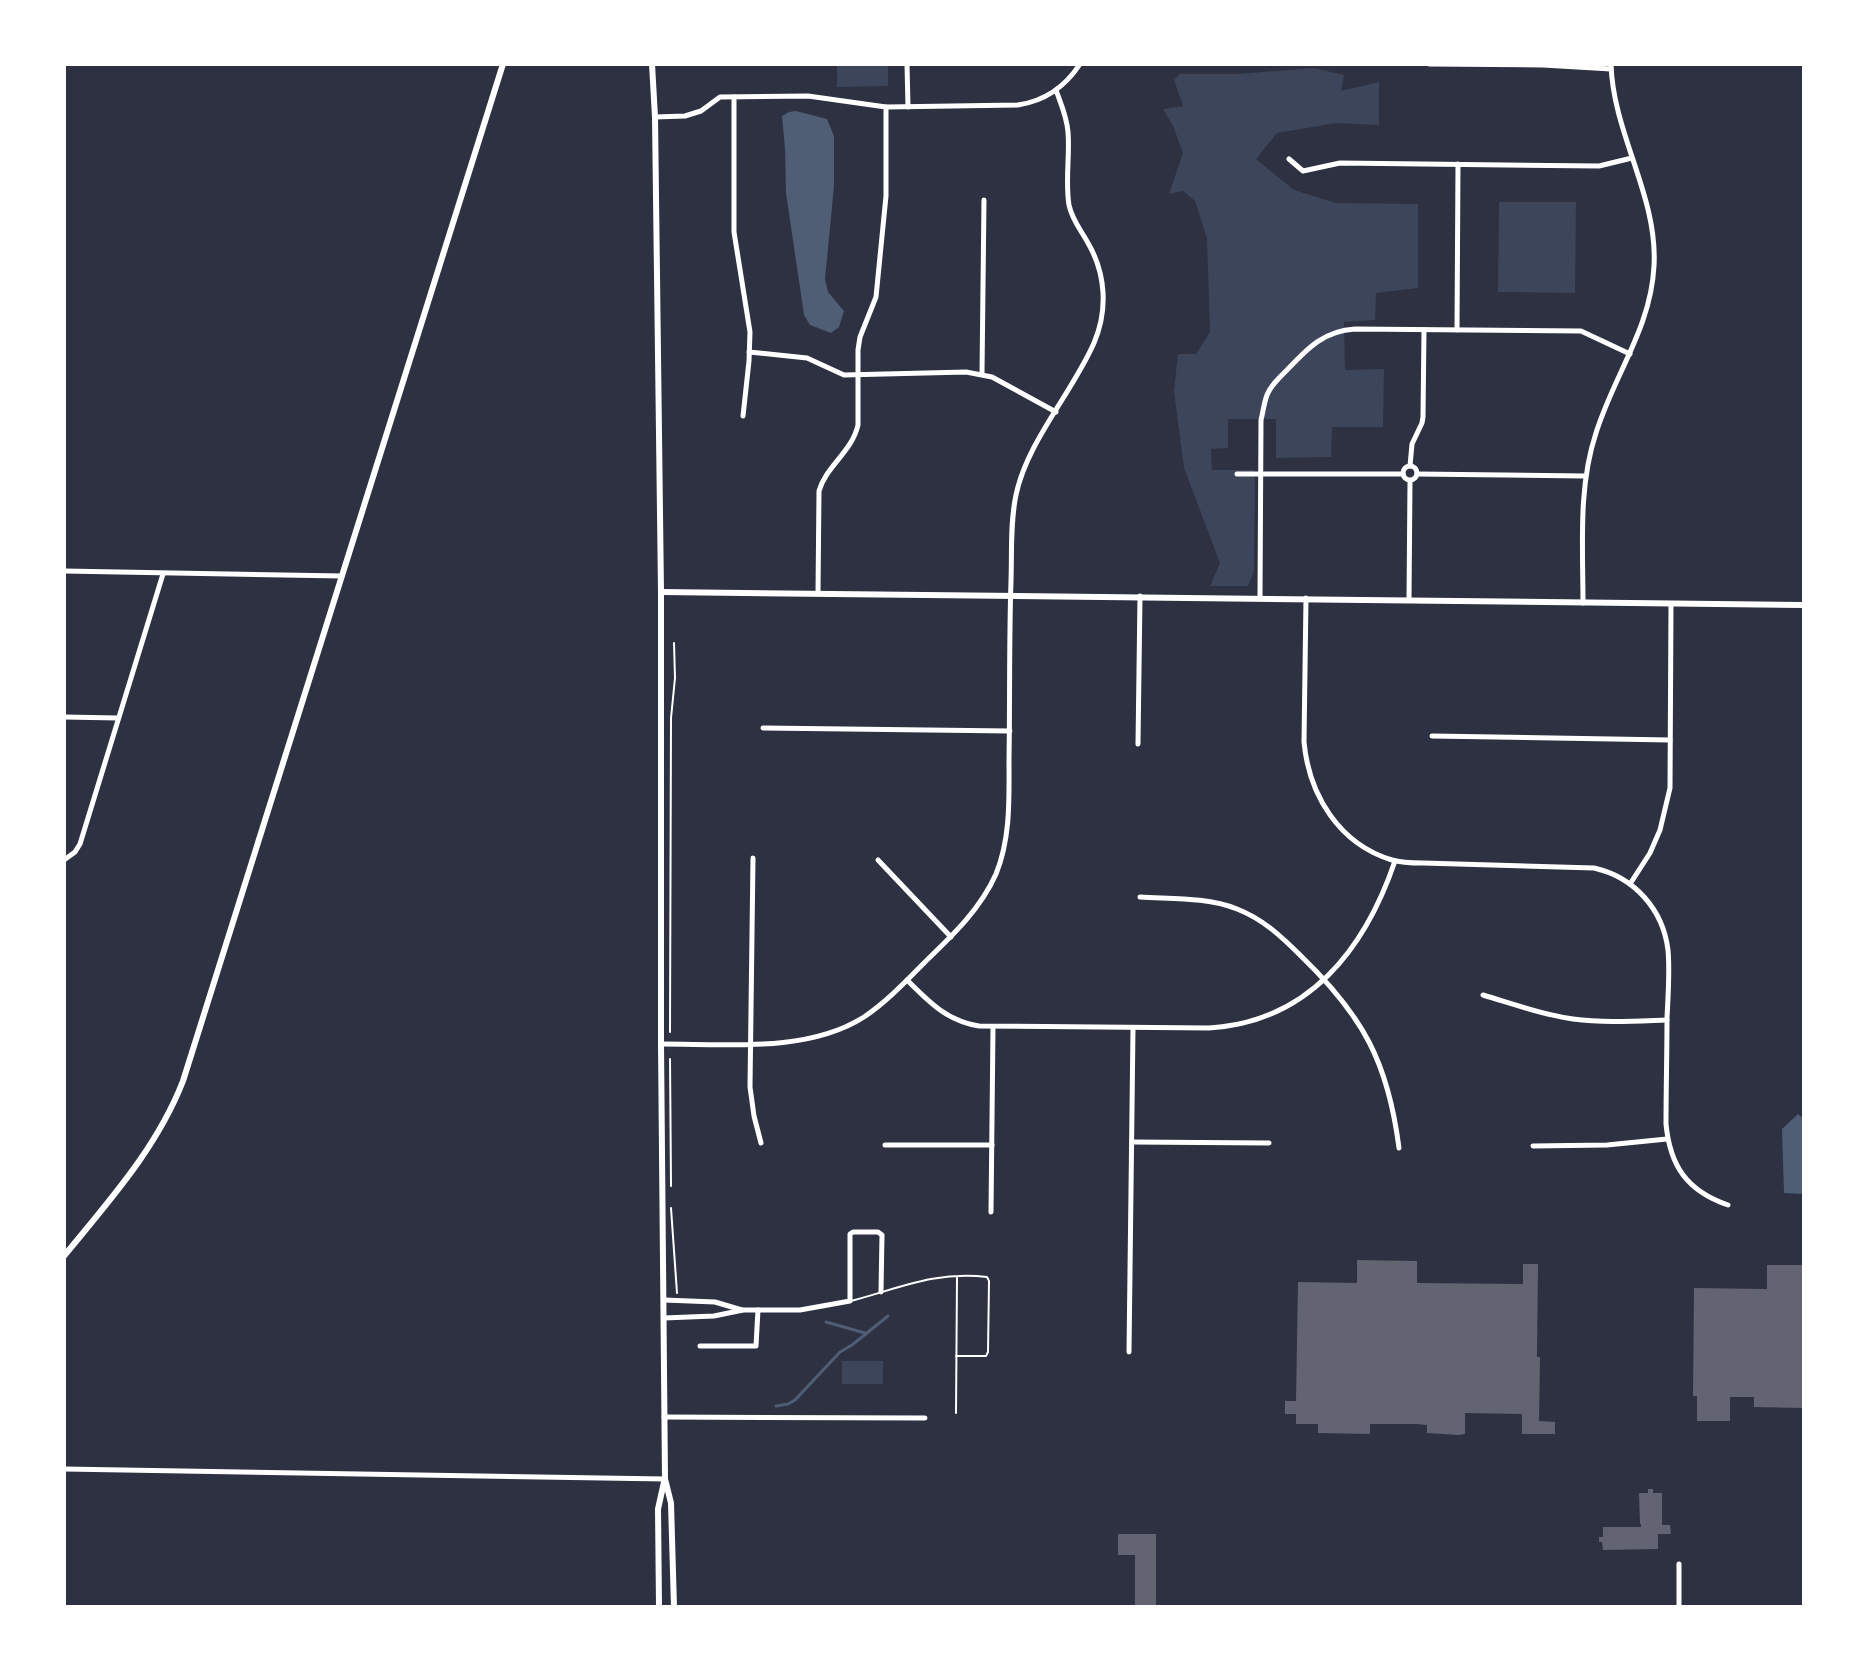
<svg xmlns="http://www.w3.org/2000/svg" width="1868" height="1671" viewBox="0 0 1868 1671" font-family="'Nunito Sans',sans-serif">
<style>
.green{fill:#3c4559}
.water{fill:#4f5d75}
.lines{fill:none;stroke-linecap:round;stroke-linejoin:round}
.stream{stroke:#4f5d75;stroke-width:3}
.building{fill:#626471}
.path{stroke:#fff;stroke-width:2}
.service{stroke:#fff;stroke-width:2}
.minor{stroke:#fff;stroke-width:5}
.tertiary{stroke:#fff;stroke-width:6}
.secondary{stroke:#fff;stroke-width:6}
</style>
<rect width="100%" height="100%" fill="#2d3142"/>
<g class="green">
<path d="M837 64H888V86L837 87Z"/>
<path d="M1314 68 1344 75 1341 91 1379 82V125L1337 123 1277 133 1256 159 1294 190 1336 203 1418 204V288L1376 293 1375 320 1344 322 1345 370 1384 369 1383 427H1332L1331 457 1276 458V419H1228V448L1211 449 1212 470H1255L1254 571 1248 586H1210L1220 563 1184 468 1174 391 1178 354H1196L1210 332 1207 238 1195 201 1183 191 1169 194 1183 153 1173 126 1163 109 1183 106 1174 80 1180 74H1239Z"/>
<path d="M1499 202H1576L1575 293 1498 292Z"/>
<rect x="842" y="1361" width="41" height="23"/>
</g>
<g class="water">
<path d="M796 111 827 119 834 136V186L825 279 828 292 844 311 839 327 831 333 810 325 804 315 786 193 785 149 782 116 789 112Z"/>
<path d="M1798 1114 1804 1119V1194L1784 1193 1782 1129Z"/>
</g>
<g class="lines">
<g class="stream">
<path d="M826 1322 865 1333"/>
<path d="M776 1406 788 1404 795 1400 840 1352 852 1345 888 1316"/>
</g>
</g>
<g class="building">
<path d="M1357 1260 1417 1261V1283L1523 1284V1264H1538L1537 1357H1540L1539 1421 1555 1422V1434H1522V1414L1465 1413V1434L1458 1435 1427 1433V1425L1417 1424H1370V1434L1318 1433V1424H1296V1414H1285V1401H1296L1298 1282 1357 1283Z"/>
<path d="M1767 1265H1804V1408L1754 1407V1397H1730V1421H1697V1396H1693L1694 1288 1767 1289Z"/>
<path d="M1648 1489H1653V1493H1662V1525H1670L1671 1534H1658V1549L1603 1550 1602 1542H1599V1537H1603V1527H1641V1524H1640L1639 1493H1648Z"/>
<path d="M1118 1534H1156V1607H1135V1555H1118Z"/>
</g>
<g class="lines">
<g class="path">
<path d="M670 1032 671 718 675 678 674 643"/>
<path d="M670 1059 671 1186"/>
<path d="M671 1208 677 1293"/>
</g>
<g class="service">
<path d="M851 1301C900 1288 935 1271 987 1277L989 1281 988 1352 986 1356H956"/>
<path d="M956 1413 957 1277"/>
</g>
<g class="minor">
<path d="M907 64 908 107"/>
<path d="M1429 64 1543 65 1611 69"/>
<path d="M734 97V232L750 332 749 361 743 416"/>
<path d="M655 117 685 116 701 111 720 97 808 96 886 107 1018 105C1045 101 1065 87 1080 64"/>
<path d="M1289 159 1303 171 1340 163 1599 166 1632 158"/>
<path d="M1457 330 1458 164"/>
<path d="M749 352 807 358 844 375 966 372 992 377 1056 412"/>
<path d="M982 374 984 200"/>
<circle cx="1410" cy="473" r="7"/>
<path d="M1410 466 1412 444 1422 423 1423 417 1424 330"/>
<path d="M1237 474H1403"/>
<path d="M1417 474 1585 476"/>
<path d="M64 571 342 576"/>
<path d="M818 593 819 491C826 466 852 452 858 425V350L860 337 876 297 886 196V107"/>
<path d="M1260 598 1261 420C1263 412 1264 403 1267 395 1271 385 1279 378 1287 370 1307 349 1323 331 1355 329L1581 331 1630 354"/>
<path d="M1306 598 1304 742C1309 795 1339 844 1392 860 1402 863 1413 863 1423 863L1594 868C1634 877 1663 909 1668 950 1670 972 1668 996 1667 1018 1667 1054 1666 1089 1666 1124 1670 1166 1687 1191 1728 1205"/>
<path d="M1409 600 1410 481"/>
<path d="M1583 603C1583 546 1578 487 1596 433 1614 375 1651 328 1654 266 1658 196 1613 134 1611 64"/>
<path d="M64 717 118 718"/>
<path d="M763 728 1010 731"/>
<path d="M1432 736 1670 740"/>
<path d="M1138 744 1140 596"/>
<path d="M753 858 750 1087 754 1116 761 1143"/>
<path d="M64 860 75 852 80 844 163 574"/>
<path d="M878 860 951 937"/>
<path d="M1630 884 1650 853 1660 830 1670 788 1671 604"/>
<path d="M1140 897C1171 899 1207 897 1237 909 1263 919 1282 937 1301 956 1363 1016 1388 1062 1399 1148"/>
<path d="M907 980C929 1002 947 1021 979 1026L1209 1028C1309 1022 1365 949 1395 861"/>
<path d="M1483 995C1513 1004 1543 1015 1573 1019 1604 1023 1636 1021 1667 1020"/>
<path d="M661 1044C726 1044 808 1053 864 1017 888 1001 908 979 928 959 954 934 981 908 996 874 1011 837 1009 797 1009 759 1010 699 1009 640 1011 581 1012 553 1010 523 1016 495 1027 442 1072 393 1094 343 1108 310 1106 274 1088 243 1081 230 1072 220 1069 205 1065 181 1070 156 1068 132 1067 117 1061 104 1056 90"/>
<path d="M1132 1142 1269 1143"/>
<path d="M885 1145H992"/>
<path d="M1533 1146 1607 1145 1667 1139"/>
<path d="M991 1212 993 1027"/>
<path d="M664 1300 715 1302 742 1310"/>
<path d="M664 1318 714 1316 743 1310H800L850 1301V1234L853 1232H878L882 1235 881 1292"/>
<path d="M700 1346H756L758 1310"/>
<path d="M1129 1352 1133 1028"/>
<path d="M664 1417 925 1418"/>
<path d="M64 1469 665 1479"/>
<path d="M1679 1607V1564"/>
</g>
<path class="tertiary" d="M661 592 1804 605"/>
<g class="secondary">
<path d="M652 64 655 117 661 592V1044L665 1479 671 1503 674 1607"/>
<path d="M64 1256C109 1201 157 1148 183 1081L503 64"/>
<path d="M659 1607 658 1509 664 1482"/>
</g>
</g>
<rect width="1868" height="1671" fill="none" stroke="#ffffff" stroke-width="132"/>
</svg>
